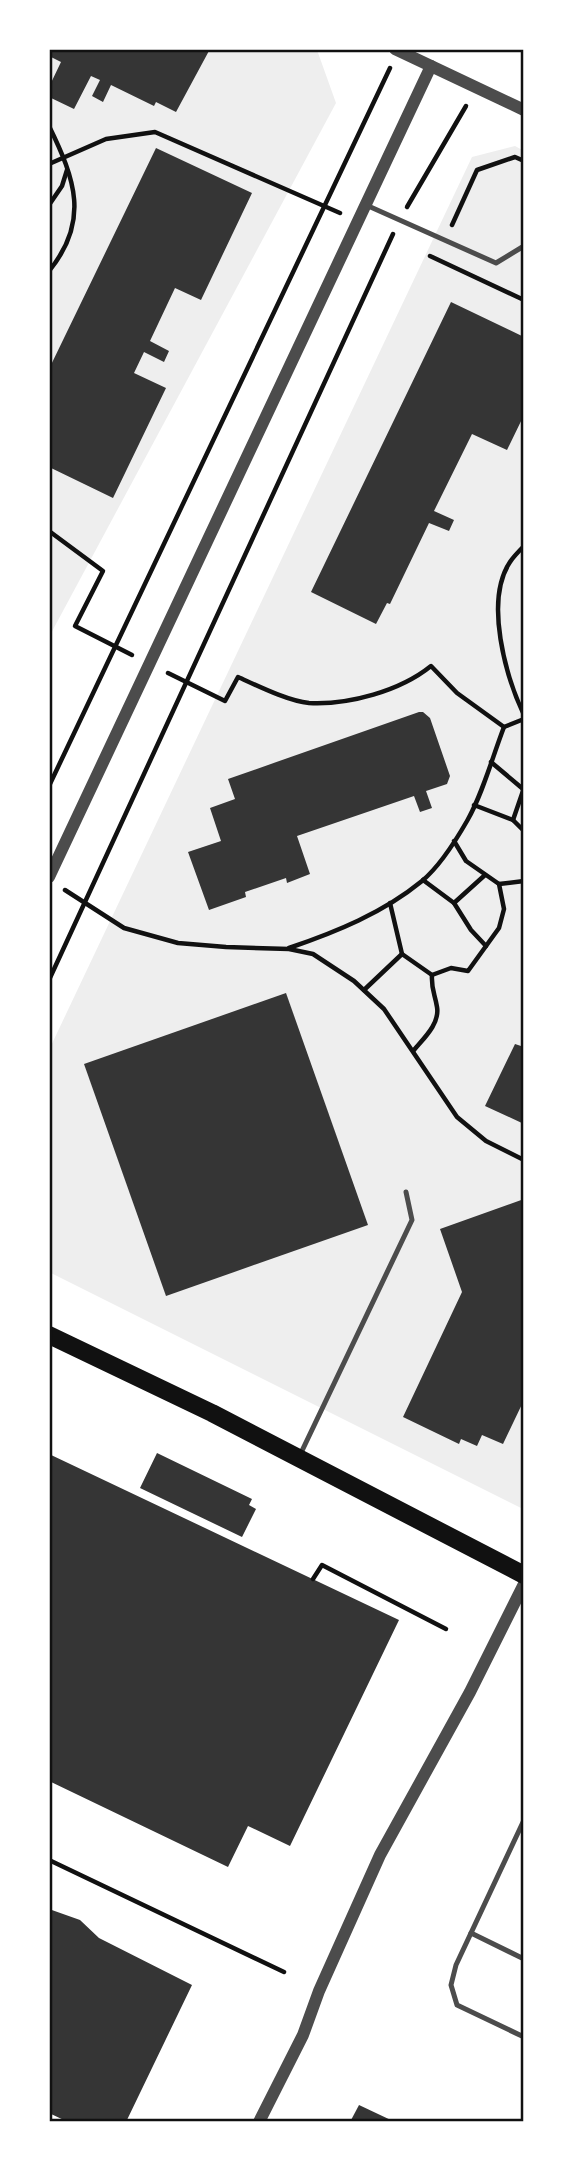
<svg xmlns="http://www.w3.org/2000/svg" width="573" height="2171" viewBox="0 0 573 2171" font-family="Mulish,sans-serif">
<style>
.green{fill:#eee}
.building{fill:#353535}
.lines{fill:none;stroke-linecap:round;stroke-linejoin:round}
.path{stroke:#111;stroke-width:4.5}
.service{stroke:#4c4c4c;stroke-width:5}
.tertiary{stroke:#4c4c4c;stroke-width:12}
.primary{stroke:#111;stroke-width:18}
.neatline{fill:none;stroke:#111;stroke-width:2.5}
</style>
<rect width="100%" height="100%" fill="#fff"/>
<g class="green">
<path d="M49 49H313L317 50 336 103 49 637Z"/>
<path d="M515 146 524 151V1501L521 1508 49 1272V1050L472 157Z"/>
</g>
<g class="building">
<path d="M49 49H210L176 112 156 102 154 106 111 85 103 102 92 96 100 80 91 76 74 109 49 97V87L61 62 49 56Z"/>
<path d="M156 148 252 193 201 300 175 288 150 341 169 351 164 362 144 352 134 373 166 388 113 498 49 467V369Z"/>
<path d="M451 302 524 337V415L507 450 472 434 434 511 454 520 449 531 429 523 390 604 387 603 376 624 311 592Z"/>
<path d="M419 712H423L430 718 450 776 447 784 426 791 432 808 420 812 414 796 297 836 310 874 287 883 286 878 245 892 246 897 209 910 188 852 221 841 210 808 235 799 228 779Z"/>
<path d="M286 993 368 1225 166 1296 84 1064Z"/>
<path d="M524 1039V1124L485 1106 515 1044 521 1046Z"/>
<path d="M524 1199V1400L503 1444 482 1435 477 1446 461 1439 459 1444 403 1417 462 1292 440 1229Z"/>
<path d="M157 1453 252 1499 249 1505 256 1509 242 1537 140 1488Z"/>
<path d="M49 1454 399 1620 290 1846 248 1826 228 1867 49 1781Z"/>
<path d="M49 1909 80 1920 99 1938 192 1985 126 2122H68L49 2113Z"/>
<path d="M359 2105 395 2122H350Z"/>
</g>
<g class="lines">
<g class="path">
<path d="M523 49 524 50"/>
<path d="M49 126C75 179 90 221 49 271"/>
<path d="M49 164 106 139 155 132 340 213"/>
<path d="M49 205 62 186 67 170"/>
<path d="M407 207 466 106"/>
<path d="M452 225 477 170 515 157 524 161"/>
<path d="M430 256 524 300"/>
<path d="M49 531 103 571 75 626 132 655"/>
<path d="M524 546C519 551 514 556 510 562 484 601 506 677 524 715"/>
<path d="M168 673 225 701 238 677C258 686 288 701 309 703 349 705 400 691 431 666L457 693 504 727"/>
<path d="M491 762 523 789"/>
<path d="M49 786 390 68"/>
<path d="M474 805 513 820 524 831"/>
<path d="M513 820 524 788"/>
<path d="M454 841 466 861 499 884"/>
<path d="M423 880 454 903 471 930 486 946"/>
<path d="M65 890 124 928 178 943 226 947 289 949 313 954 354 981 384 1009 457 1117 486 1141 524 1160"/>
<path d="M390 903 402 954"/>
<path d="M454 903 485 875"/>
<path d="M289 948C336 932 383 913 422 881 440 866 455 842 467 821 483 793 492 758 504 727L524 719"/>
<path d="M49 980 393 234"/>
<path d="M364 990 402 954 432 975"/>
<path d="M414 1050C423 1039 440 1024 437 1007 435 994 431 989 432 975L451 968 468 971 499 928 504 909 499 884 524 881"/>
<path d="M313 1579 322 1565 446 1629"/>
<path d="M49 1860 284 1972"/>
</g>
<g class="service">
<path d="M366 205 496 263 524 246"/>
<path d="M300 1455 412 1220 406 1192"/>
<path d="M524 1820 456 1965 451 1985 457 2005 524 2037"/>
<path d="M471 1933 524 1959"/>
</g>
<g class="tertiary">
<path d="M395 49 524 110"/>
<path d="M49 877 431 66"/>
<path d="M259 2122 303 2035 319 1991 380 1855 470 1692 524 1584"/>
</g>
<path class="primary" d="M49 1335 212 1413 524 1575"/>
</g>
<rect width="573" height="2171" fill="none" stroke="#ffffff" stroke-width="102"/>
<rect x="51" y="51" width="471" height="2069" class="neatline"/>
</svg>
